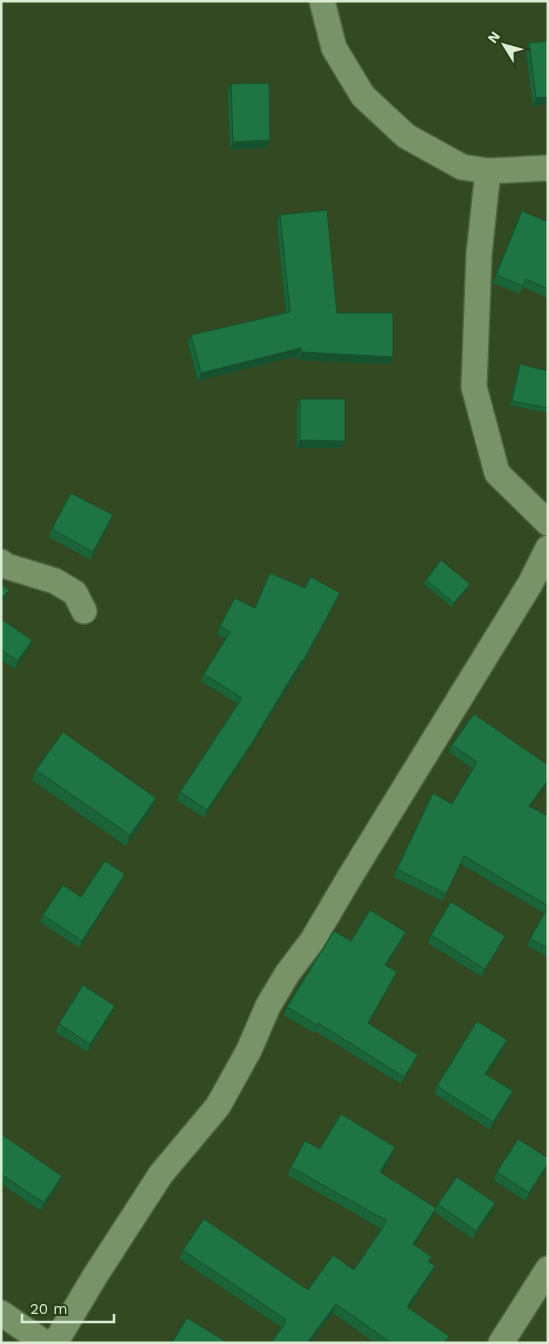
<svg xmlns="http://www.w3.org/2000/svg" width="549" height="1344" viewBox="0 0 549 1344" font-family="'Work Sans',sans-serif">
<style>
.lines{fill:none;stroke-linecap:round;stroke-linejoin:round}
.street-casing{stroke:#506440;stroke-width:28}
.street{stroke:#799369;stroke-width:25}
.wall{fill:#1b643a}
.shaded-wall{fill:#165130}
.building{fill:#1f7444;stroke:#165130}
</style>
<rect width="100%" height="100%" fill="#324922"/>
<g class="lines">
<g class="street-casing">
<g id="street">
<path d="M322 1 334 48 363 96 406 136 462 167 488 171 548 168"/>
<path d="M488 171 479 254 474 387 497 473 548 523"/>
<path d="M1 562 6 566 55 581 75 593 84 611"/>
<path d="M1 1313 45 1343"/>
<path d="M55 1343 95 1276 161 1174 218 1106 249 1050 268 1006 287 974 312 941 351 875 530 584 548 548"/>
<path d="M501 1343 548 1269"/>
</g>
</g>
<use href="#street" class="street"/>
</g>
<g class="wall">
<path d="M548 41V104L533 106 526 51 529 43Z"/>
<path d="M231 84 270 140 268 148 230 150 228 92Z"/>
<path d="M522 211 548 222V298L523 287 520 294 493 283Z"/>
<path d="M280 215 337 313 393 357 390 364 298 360V356L198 381 188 343 191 335 286 312 277 223Z"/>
<path d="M520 364 548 371V413L510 405Z"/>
<path d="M300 399 342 448H297V407Z"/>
<path d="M110 523 91 560 49 537 52 529Z"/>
<path d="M426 580 470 584 468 588 452 607 424 584Z"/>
<path d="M305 588 340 593 337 600 301 669 300 668 247 754 204 818 177 800 180 792 238 704 201 681 204 674 226 639 217 634 220 626 255 608Z"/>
<path d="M1 619 30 648 15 669 1 660Z"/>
<path d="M474 714 531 807 548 816V957L528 946 530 939 544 913 461 864 443 901 394 877 397 869 452 804 473 769 449 752 452 745Z"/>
<path d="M36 770 156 798 153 808 126 846 32 780Z"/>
<path d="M123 880 80 948 40 922 43 915 81 897Z"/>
<path d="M406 932 403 940 386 966 397 972 394 979 369 1024 418 1055 415 1062 401 1084 315 1031 314 1033 284 1015 287 1007 351 941Z"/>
<path d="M431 935 502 943 482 977 428 943Z"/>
<path d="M112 1014 88 1052 56 1032 59 1024Z"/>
<path d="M507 1040 505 1047 487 1075 513 1091 510 1099 490 1130 435 1094 437 1086Z"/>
<path d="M1 1134 62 1176 60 1184 41 1211 1 1183Z"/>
<path d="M320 1149 392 1156 382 1173 433 1217 414 1245 430 1262 435 1266 432 1275 409 1308 449 1336 446 1343H375L333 1313 310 1343H271L281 1327 180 1259 183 1250 308 1290 354 1270 382 1229 288 1175 291 1167Z"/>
<path d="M548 1158 547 1167 526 1201 494 1180 497 1172Z"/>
<path d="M495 1203 493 1211 473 1239 435 1212 438 1204Z"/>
</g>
<g class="shaded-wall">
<path d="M548 97V104L533 106 536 98Z"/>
<path d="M270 140 268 148 230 150 233 142Z"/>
<path d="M301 348 298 356 198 381 201 373Z"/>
<path d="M301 352 393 357 390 364 298 360Z"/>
<path d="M300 440 345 441 342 448H297Z"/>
<path d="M113 515 110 523 91 560 93 552Z"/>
<path d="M470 584 468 588 452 607 454 603Z"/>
<path d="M9 590 6 597 1 603V599Z"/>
<path d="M340 593 337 600 301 669 303 661Z"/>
<path d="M32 640 30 648 15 669 18 661Z"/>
<path d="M302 660 300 668 247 754 204 818 207 810Z"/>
<path d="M548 780V783L526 813 529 806Z"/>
<path d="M156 798 153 808 126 846 130 835Z"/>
<path d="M464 856 461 864 443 901 446 894Z"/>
<path d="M125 874 123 880 80 948 82 941Z"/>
<path d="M406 932 403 940 382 973 385 965Z"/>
<path d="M505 936 502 943 482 977 485 969Z"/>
<path d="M397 972 394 979 365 1031 368 1023Z"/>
<path d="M115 1006 112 1014 88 1052 90 1044Z"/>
<path d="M507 1040 505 1047 483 1082 485 1074Z"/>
<path d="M418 1055 415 1062 401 1084 404 1077Z"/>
<path d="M513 1091 510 1099 490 1130 493 1122Z"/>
<path d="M395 1147 392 1156 377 1181 380 1172Z"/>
<path d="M548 1163V1166L526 1201 529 1193Z"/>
<path d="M62 1176 60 1184 41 1211 44 1203Z"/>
<path d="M495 1203 493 1211 473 1239 476 1231Z"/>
<path d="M436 1208 433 1217 410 1252 413 1244Z"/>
<path d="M435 1266 432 1275 404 1316 407 1307Z"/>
<path d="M336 1304 333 1313 310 1343H307Z"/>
</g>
<g class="building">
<path d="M548 41V97L536 98 529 43Z"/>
<path d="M269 83 270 140 233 142 231 84Z"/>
<path d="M327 210 337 313H393V357L301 352V348L201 373 191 335 290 312 280 215Z"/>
<path d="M522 211 548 222V289L526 279 523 286 496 275Z"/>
<path d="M520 364 548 371V408L512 401Z"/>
<path d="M300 399H345V441L300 440Z"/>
<path d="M71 493 113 515 93 552 52 529Z"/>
<path d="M441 560 470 584 454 603 426 580Z"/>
<path d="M270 573 305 588 311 577 340 593 303 661 302 660 250 746 207 810 180 792 242 698 204 674 230 632 220 626 235 598 255 608Z"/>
<path d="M1 584 9 590 1 599Z"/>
<path d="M1 619 32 640 18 661 1 650Z"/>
<path d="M474 714 548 765V780L529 806 548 816V906L464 856 446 894 397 869 433 793 452 804 477 762 452 745Z"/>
<path d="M63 732 156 798 130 835 36 770Z"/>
<path d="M105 861 125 874 82 941 43 915 63 885 81 897Z"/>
<path d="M451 902 505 936 485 969 431 935Z"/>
<path d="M548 907V948L530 939Z"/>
<path d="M370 910 406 932 385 965 397 972 368 1023 418 1055 404 1077 318 1023 317 1025 287 1007 334 931 351 941Z"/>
<path d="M83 985 115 1006 90 1044 59 1024Z"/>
<path d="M477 1021 507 1040 485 1074 513 1091 493 1122 437 1086Z"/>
<path d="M341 1114 395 1147 380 1172 436 1208 413 1244 432 1257 428 1261 435 1266 407 1307 449 1336 444 1343H391L336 1304 307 1343H271L286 1322 284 1321 285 1319 183 1250 204 1219 308 1290 333 1255 354 1270 387 1221 291 1167 305 1141 320 1149Z"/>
<path d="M1 1134 62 1176 44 1203 1 1174Z"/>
<path d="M518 1139 548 1158V1163L529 1193 497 1172Z"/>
<path d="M457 1177 495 1203 476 1231 438 1204Z"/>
<path d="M187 1318 228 1343H172Z"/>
</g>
<rect width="549" height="1344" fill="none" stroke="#dcebd4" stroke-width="5"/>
<g transform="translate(504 45) rotate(307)" stroke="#283f18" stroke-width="4" paint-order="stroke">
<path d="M0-4L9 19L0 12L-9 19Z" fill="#dcebd4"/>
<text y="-8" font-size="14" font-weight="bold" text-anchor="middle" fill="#dcebd4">N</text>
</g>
<path d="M22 1314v8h92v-8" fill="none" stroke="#dcebd4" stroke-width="2.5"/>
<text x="30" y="1314" font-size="15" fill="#dcebd4" stroke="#283f18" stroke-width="4" paint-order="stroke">20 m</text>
</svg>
